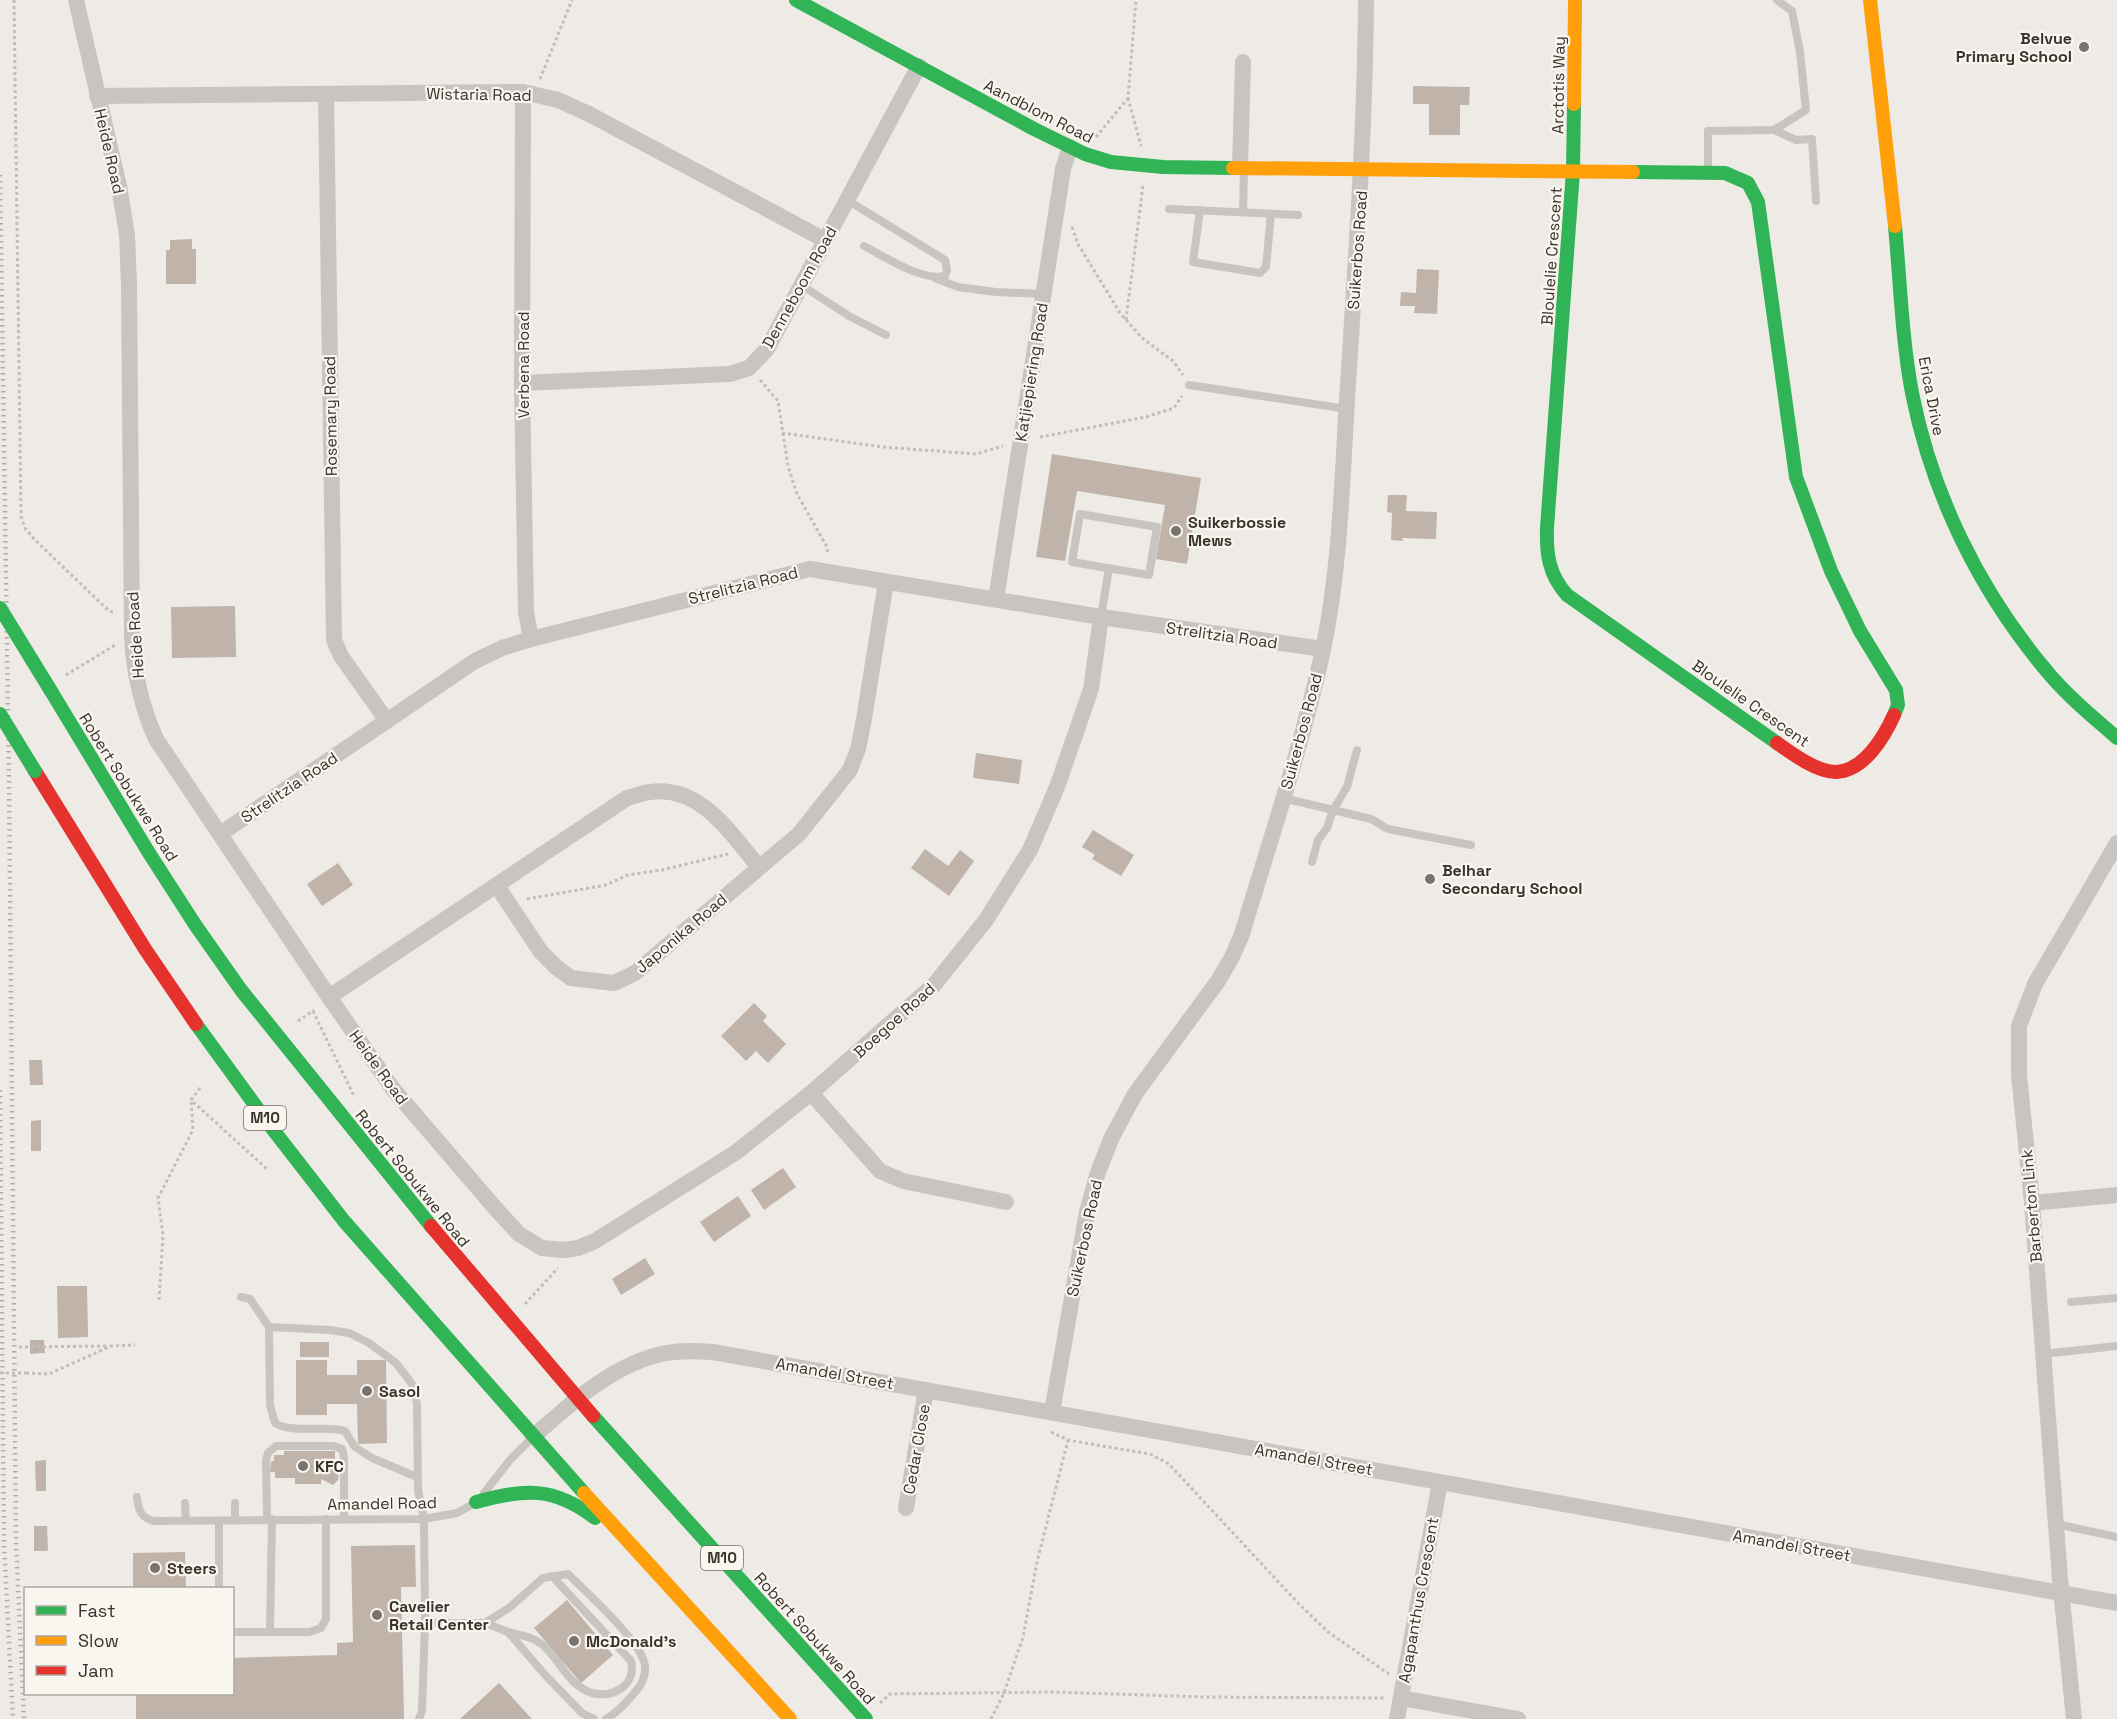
<svg xmlns="http://www.w3.org/2000/svg" width="2117" height="1719" viewBox="0 0 2117 1719" font-family="'Space Grotesk',sans-serif">
<style>
.building{fill:#bfb3aa}
.lines{fill:none;stroke-linecap:round;stroke-linejoin:round}
.path{stroke:#c1bdb7;stroke-width:3;stroke-dasharray:3 3;stroke-linecap:butt}
.lane{stroke:#c8c4bf;stroke-width:8}
.street{stroke:#c8c4bf;stroke-width:16}
.fast{stroke:#30b455;stroke-width:14}
.slow{stroke:#ff9f0a;stroke-width:14}
.jam{stroke:#e5322d;stroke-width:14}
.rail{stroke:#b0ada9;stroke-width:4.5;stroke-dasharray:1.5 4.5;stroke-linecap:butt}
.path-bridge{stroke:#c1bdb7;stroke-width:3;stroke-dasharray:3 3;stroke-linecap:butt}
.fast-bridge{stroke:#30b455;stroke-width:14}
.poi-dot{fill:#78736e;stroke:#f9f6ef;stroke-width:2}
.labels{text-anchor:middle;stroke-width:4.5;stroke-linejoin:round;paint-order:stroke}
.shield{fill:#f9f6ef;stroke:#736d67;stroke-width:1.5}
.shield-label{font-size:15px;font-weight:bold;fill:#39322d}
.poi-label{font-size:16px;font-weight:bold;fill:#39322d;stroke:#f9f6ef;text-anchor:start}
.street-label{font-size:16px;fill:#39322d;stroke:#f9f6ef}
</style>
<rect width="100%" height="100%" fill="#eeebe6"/>
<g class="building">
<path d="M1413 86 1470 87 1469 105H1460V135H1429V104H1413Z"/>
<path d="M192 239V249H196V284H166V250H170V240Z"/>
<path d="M1417 269 1439 270 1437 314 1414 313 1415 306H1400L1401 292 1416 293Z"/>
<path d="M1052 454 1201 478 1187 564 1156 559 1165 505 1077 491 1065 561 1036 557Z"/>
<path d="M1388 495H1407L1406 511 1437 512 1436 539 1402 538 1403 541 1391 540 1392 513 1387 512Z"/>
<path d="M235 606 236 657 172 658 171 607Z"/>
<path d="M976 753 1022 760 1019 784 973 778Z"/>
<path d="M1093 830 1134 855 1121 876 1092 859 1095 855 1082 847Z"/>
<path d="M925 849 948 866 960 850 974 861 949 896 911 868Z"/>
<path d="M338 863 353 885 322 906 307 884Z"/>
<path d="M754 1003 767 1016 763 1021 786 1044 768 1063 756 1051 746 1061 721 1036Z"/>
<path d="M29 1060H42L43 1085H30Z"/>
<path d="M41 1120V1151H31V1121Z"/>
<path d="M783 1168 796 1187 764 1210 751 1190Z"/>
<path d="M738 1196 751 1216 714 1242 700 1222Z"/>
<path d="M645 1258 655 1274 621 1295 612 1279Z"/>
<path d="M57 1286H87L88 1337 58 1338Z"/>
<path d="M30 1340H44L45 1353 30 1354Z"/>
<rect x="300" y="1342" width="29" height="15"/>
<path d="M296 1360H327V1375H357V1360H386L387 1443 358 1444 357 1404H327V1415H296Z"/>
<path d="M284 1451H335V1471L339 1476 338 1480 333 1485 321 1479V1484H295V1478H275V1472H270L271 1461H274V1455H284Z"/>
<path d="M46 1460V1491H36L35 1461Z"/>
<path d="M34 1526H47L48 1551H34Z"/>
<path d="M415 1545 416 1587H401L404 1719H136V1694H232V1658L337 1655V1643L353 1642 351 1546Z"/>
<path d="M185 1552 186 1588H133V1553Z"/>
<path d="M567 1600 613 1655 581 1683 534 1628Z"/>
<path d="M499 1683 532 1719H460Z"/>
</g>
<g class="lines">
<g class="path">
<path d="M14 0 21 516 25 528 34 539 109 611 116 613"/>
<path d="M540 79 572 0"/>
<path d="M1128 98 1141 146"/>
<path d="M1096 137 1128 98 1136 0"/>
<path d="M1072 227 1078 244 1120 313 1142 338 1173 361 1183 375"/>
<path d="M1126 320 1143 185"/>
<path d="M760 380 778 401 788 466 797 494 827 547 828 555"/>
<path d="M782 433 883 447 976 454 1003 446"/>
<path d="M1040 437 1146 417 1174 408 1182 396"/>
<path d="M66 675 117 644"/>
<path d="M527 899 606 885 628 875 662 870 728 854"/>
<path d="M313 1011 354 1096"/>
<path d="M298 1021 314 1010"/>
<path d="M200 1088 191 1100 267 1169"/>
<path d="M159 1300 163 1235 158 1198 193 1130 191 1100"/>
<path d="M525 1304 558 1268"/>
<path d="M19 1347 109 1346"/>
<path d="M26 1373 49 1374 111 1346 135 1345"/>
<path d="M1051 1432 1068 1440 1150 1454 1169 1464 1298 1603 1328 1632 1389 1674"/>
<path d="M880 1703 890 1694 1052 1692 1207 1697 1385 1698"/>
<path d="M991 1719 1004 1693 1023 1637 1037 1562 1068 1440"/>
</g>
<g class="lane">
<path d="M1774 130 1796 140 1812 139 1816 201"/>
<path d="M1708 172V131L1774 130 1806 110 1800 52 1792 11 1777 0"/>
<path d="M847 200 945 260 947 270 945 276C920 281 886 257 864 246"/>
<path d="M1169 209 1298 215"/>
<path d="M1200 210 1193 262 1260 273 1266 267 1271 214"/>
<path d="M1243 212 1244 171"/>
<path d="M935 278 958 287 996 292 1043 294"/>
<path d="M801 285 849 316 886 335"/>
<path d="M1189 385 1347 409"/>
<path d="M1080 514 1157 527 1149 575 1072 562Z"/>
<path d="M1101 617 1109 568"/>
<path d="M1283 798 1371 819 1388 829 1471 845"/>
<path d="M1312 862 1318 840 1327 828 1333 810 1347 787 1357 750"/>
<path d="M241 1297 250 1299 269 1327 330 1330 349 1333 369 1343 396 1363 412 1384 417 1404 418 1490 424 1519 425 1623 422 1711 419 1719"/>
<path d="M2071 1302 2117 1298"/>
<path d="M269 1327 270 1405 275 1423C292 1434 325 1425 345 1431L355 1447 372 1458 417 1477"/>
<path d="M2043 1354 2117 1346"/>
<path d="M484 1493 510 1460 531 1439"/>
<path d="M137 1497C138 1510 141 1518 154 1521L424 1519 457 1513 473 1504"/>
<path d="M185 1503 186 1521"/>
<path d="M235 1503V1520"/>
<path d="M267 1520 266 1460 268 1453 276 1446H334L342 1449 344 1457V1519"/>
<path d="M219 1521V1588"/>
<path d="M2056 1524 2117 1537"/>
<path d="M425 1623H485L508 1632 547 1677 582 1713 594 1719"/>
<path d="M485 1623 509 1608 543 1578 568 1574C586 1592 643 1643 645 1666 646 1680 639 1688 630 1698 623 1706 615 1714 606 1719"/>
<path d="M232 1632H309L321 1628 326 1619V1519"/>
<path d="M270 1632 272 1519"/>
<path d="M508 1632C520 1635 533 1637 543 1645 558 1658 567 1681 585 1690 606 1702 638 1688 631 1661L552 1576"/>
</g>
<g class="street">
<path d="M76 0 119 186 127 235 129 284 132 637C134 673 141 706 156 739L329 997 393 1089 496 1209 519 1234 542 1248 564 1250 578 1248 595 1241 735 1153 811 1093 934 985 986 920 1030 850 1057 787 1091 689 1101 617"/>
<path d="M523 92 522 383 526 612 531 639"/>
<path d="M326 94 334 640 341 656 387 721"/>
<path d="M97 96 523 92 558 100 589 114 825 240"/>
<path d="M1240 167 1243 62"/>
<path d="M522 383 730 374 749 368 767 349 919 66"/>
<path d="M996 599 1063 169 1070 147"/>
<path d="M220 834 475 661 502 648 531 639 810 569 1101 617 1323 649"/>
<path d="M497 886 541 952 556 967 571 978 614 983 635 973 799 834 850 770 858 749 864 719 886 582"/>
<path d="M329 997 627 798C635 796 642 793 650 792 700 784 731 834 759 867"/>
<path d="M811 1093 880 1171 903 1181 1006 1202"/>
<path d="M2032 1203 2117 1195"/>
<path d="M1052 1412 1087 1212 1098 1172 1112 1137 1135 1094 1218 981 1232 957 1242 934C1270 840 1302 746 1323 650 1341 564 1342 474 1348 385 1356 257 1365 129 1366 0"/>
<path d="M533 1437C571 1403 614 1363 666 1353 682 1350 697 1351 713 1352L2117 1603"/>
<path d="M906 1508 926 1390"/>
<path d="M1401 1698 1518 1719"/>
<path d="M1397 1719 1440 1482"/>
<path d="M2074 1719 2060 1579 2032 1203 2019 1075V1026L2035 984 2117 843"/>
</g>
<g class="fast">
<path d="M796 0 1034 129 1085 154 1111 162 1163 167 1233 168"/>
<path d="M1574 104 1573 171 1547 528C1546 554 1549 575 1567 595L1777 743"/>
<path d="M1633 172 1725 173 1748 183 1758 202 1796 477 1831 571 1860 631 1896 690 1898 705 1894 715"/>
<path d="M1895 226C1900 280 1902 340 1912 393 1932 494 1979 590 2045 669 2066 695 2092 716 2117 738"/>
<path d="M51 691 149 853 196 926 241 990 431 1226"/>
<path d="M196 1024 271 1127 344 1221 584 1493"/>
<path d="M593 1416 866 1719"/>
<path d="M476 1502C525 1489 553 1486 595 1518"/>
</g>
<g class="slow">
<path d="M1870 0 1895 226"/>
<path d="M1574 104 1575 0"/>
<path d="M1233 168 1633 172"/>
<path d="M584 1493 790 1719"/>
</g>
<g class="jam">
<path d="M1777 743C1791 753 1817 772 1836 772 1864 771 1884 737 1894 715"/>
<path d="M35 771 145 949 196 1024"/>
<path d="M431 1226 593 1416"/>
</g>
<g class="rail">
<path d="M0 175 9 781 16 1542 24 1719"/>
<path d="M0 1090 4 1544 13 1719"/>
</g>
<path class="path-bridge" d="M0 1373H26"/>
<g class="fast-bridge">
<path d="M0 608 51 691"/>
<path d="M0 714 35 771"/>
</g>
</g>
<g class="poi-dot">
<circle cx="2084" cy="47" r="6"/>
<circle cx="1176" cy="531" r="6"/>
<circle cx="1430" cy="879" r="6"/>
<circle cx="367" cy="1391" r="6"/>
<circle cx="303" cy="1466" r="6"/>
<circle cx="155" cy="1568" r="6"/>
<circle cx="377" cy="1615" r="6"/>
<circle cx="574" cy="1641" r="6"/>
</g>
<g class="labels">
<g class="shield">
<rect x="244" y="1106" width="42" height="24" rx="4.5"/>
<rect x="701" y="1546" width="42" height="24" rx="4.5"/>
</g>
<g class="shield-label">
<text x="265" y="1123">M10</text>
<text x="722" y="1563">M10</text>
</g>
<g class="poi-label">
<text x="2072" y="44" text-anchor="end">Belvue<tspan x="2072" dy="18">Primary School</tspan></text>
<text x="1188" y="528">Suikerbossie<tspan x="1188" dy="18">Mews</tspan></text>
<text x="1442" y="876">Belhar<tspan x="1442" dy="18">Secondary School</tspan></text>
<text x="379" y="1397">Sasol</text>
<text x="315" y="1472">KFC</text>
<text x="167" y="1574">Steers</text>
<text x="389" y="1612">Cavelier<tspan x="389" dy="18">Retail Center</tspan></text>
<text x="586" y="1647">McDonald's</text>
</g>
<g class="street-label">
<text transform="translate(1558 85) rotate(-89)" y="6">Arctotis Way</text>
<text transform="translate(479 94) rotate(1)" y="6">Wistaria Road</text>
<text transform="translate(1039 111) rotate(27)" y="6">Aandblom Road</text>
<text transform="translate(110 151) rotate(77)" y="6">Heide Road</text>
<text transform="translate(1357 250) rotate(-86)" y="6">Suikerbos Road</text>
<text transform="translate(1551 256) rotate(-86)" y="6">Bloulelie Crescent</text>
<text transform="translate(799 287) rotate(-61)" y="6">Denneboom Road</text>
<text transform="translate(523 365) rotate(-90)" y="6">Verbena Road</text>
<text transform="translate(1031 372) rotate(-81)" y="6">Katjiepiering Road</text>
<text transform="translate(1932 396) rotate(79)" y="6">Erica Drive</text>
<text transform="translate(330 416) rotate(-91)" y="6">Rosemary Road</text>
<text transform="translate(743 585) rotate(-14)" y="6">Strelitzia Road</text>
<text transform="translate(135 635) rotate(-94)" y="6">Heide Road</text>
<text transform="translate(1222 635) rotate(8)" y="6">Strelitzia Road</text>
<text transform="translate(1751 703) rotate(35)" y="6">Bloulelie Crescent</text>
<text transform="translate(1301 731) rotate(-75)" y="6">Suikerbos Road</text>
<text transform="translate(129 787) rotate(58)" y="6">Robert Sobukwe Road</text>
<text transform="translate(289 787) rotate(-34)" y="6">Strelitzia Road</text>
<text transform="translate(681 933) rotate(-40)" y="6">Japonika Road</text>
<text transform="translate(894 1020) rotate(-42)" y="6">Boegoe Road</text>
<text transform="translate(379 1067) rotate(54)" y="6">Heide Road</text>
<text transform="translate(413 1178) rotate(51)" y="6">Robert Sobukwe Road</text>
<text transform="translate(2031 1206) rotate(-95)" y="6">Barberton Link</text>
<text transform="translate(1084 1238) rotate(-78)" y="6">Suikerbos Road</text>
<text transform="translate(835 1373) rotate(10)" y="6">Amandel Street</text>
<text transform="translate(916 1449) rotate(-80)" y="6">Cedar Close</text>
<text transform="translate(1314 1459) rotate(10)" y="6">Amandel Street</text>
<text transform="translate(382 1503) rotate(-1)" y="6">Amandel Road</text>
<text transform="translate(1792 1545) rotate(10)" y="6">Amandel Street</text>
<text transform="translate(1418 1600) rotate(-80)" y="6">Agapanthus Crescent</text>
<text transform="translate(815 1638) rotate(48)" y="6">Robert Sobukwe Road</text>
</g>
</g>
<rect x="24" y="1587" width="210" height="108" fill="#f9f6ef" stroke="#aca8a1" stroke-width="1.5"/>
<rect x="36" y="1606" width="30" height="9" fill="#30b455" stroke="#aca8a1" stroke-width="1.5"/>
<text x="78" y="1617" font-size="18" fill="#39322d">Fast</text>
<rect x="36" y="1636" width="30" height="9" fill="#ff9f0a" stroke="#aca8a1" stroke-width="1.5"/>
<text x="78" y="1647" font-size="18" fill="#39322d">Slow</text>
<rect x="36" y="1666" width="30" height="9" fill="#e5322d" stroke="#aca8a1" stroke-width="1.5"/>
<text x="78" y="1677" font-size="18" fill="#39322d">Jam</text>
</svg>
